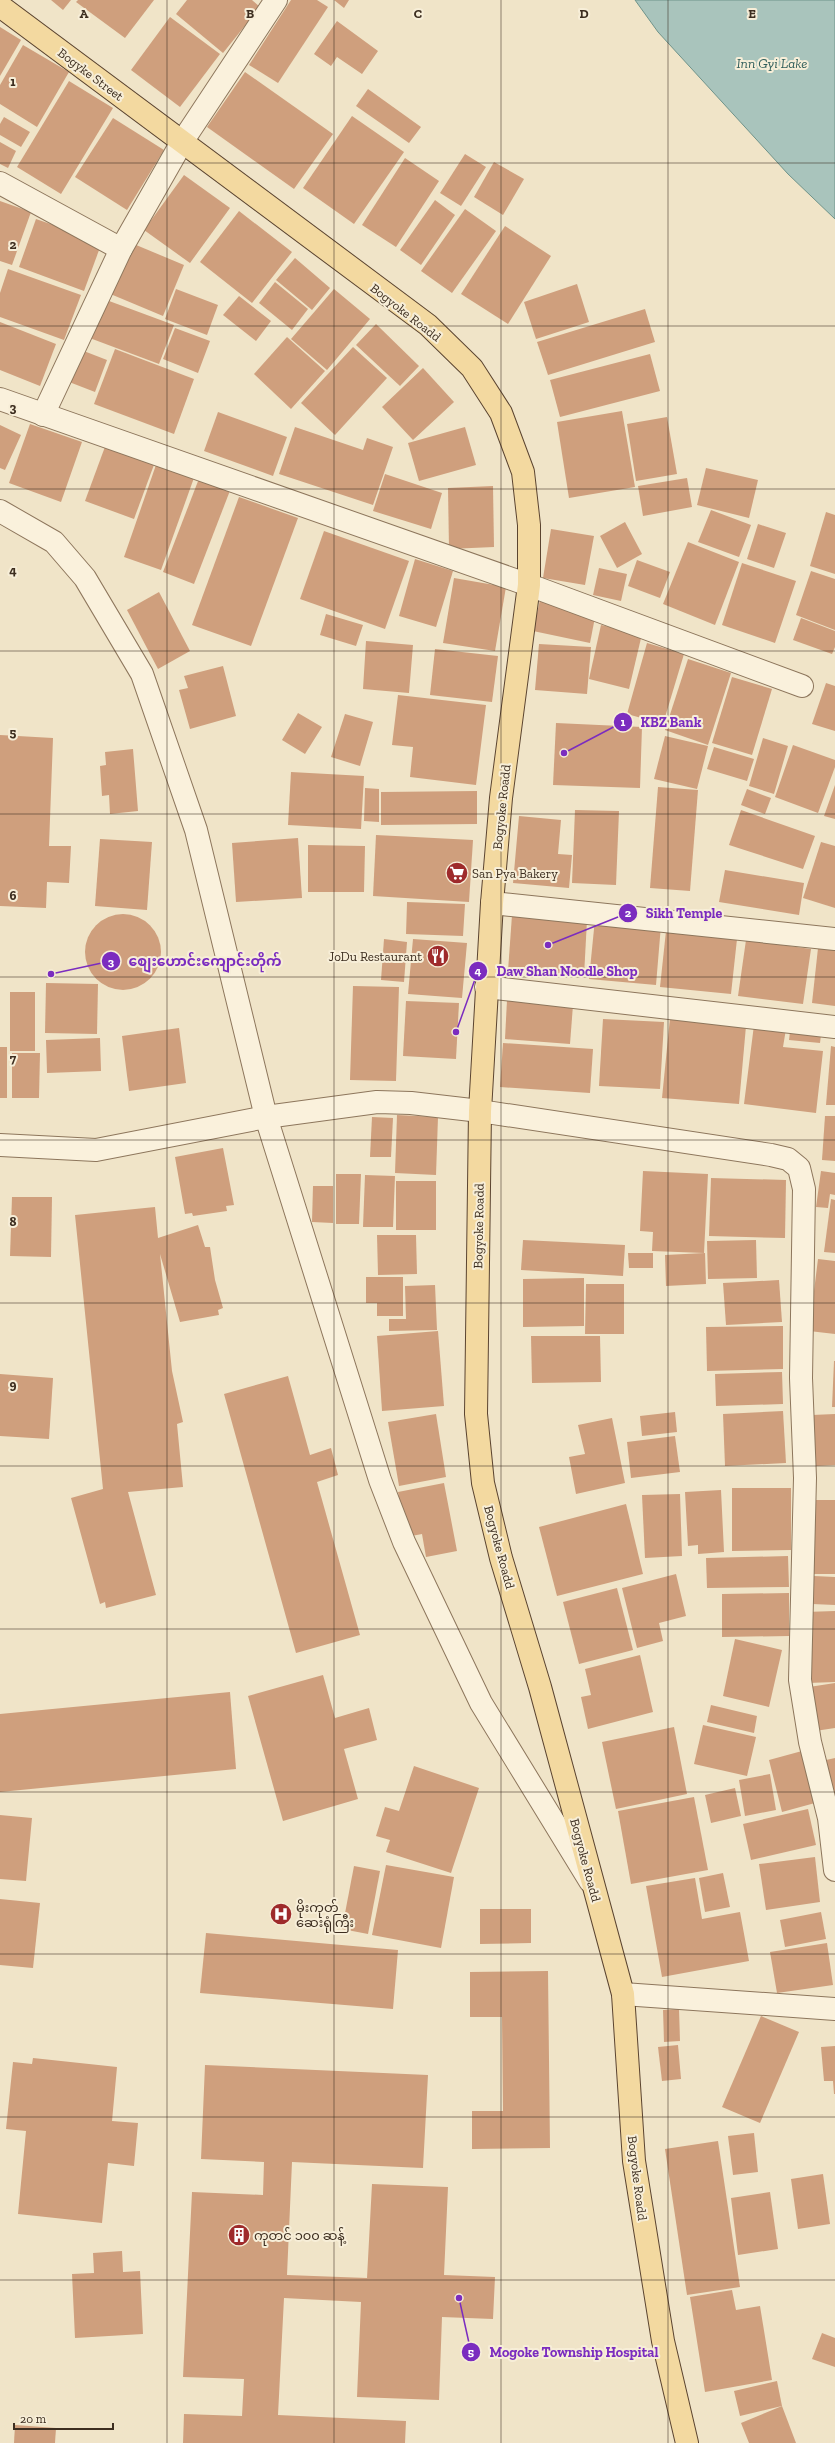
<svg xmlns="http://www.w3.org/2000/svg" width="835" height="2443" viewBox="0 0 835 2443" font-family="'Zilla Slab','Noto Sans Myanmar',serif">
<style>
.water{fill:#a9c4bc;stroke:#6f938a}
.building{fill:#cf9f7d}
.lines{fill:none;stroke-linecap:round;stroke-linejoin:round}
.minor-casing{stroke:#8d765c;stroke-width:24}
.major-casing{stroke:#5b4430;stroke-width:24}
.minor{stroke:#faf1dc;stroke-width:22}
.major{stroke:#f3d9a0;stroke-width:22}
.grid{fill:none;stroke:#3d2e20;stroke-width:1;stroke-opacity:0.55}
.labels{text-anchor:middle;stroke-width:4;stroke-linejoin:round;paint-order:stroke}
.street-label{font-size:13px;fill:#3d2e20;stroke:#f7eed8}
.poi-label{font-size:13px;fill:#3d2e20;stroke:#f7eed8;text-anchor:start}
.water-label{font-size:14px;font-style:italic;fill:#2f5d5a;stroke:#f7eed8}
.grid-label{font-size:13px;text-anchor:middle;font-weight:bold;fill:#3d2e20;stroke:#f7eed8;stroke-width:4;stroke-linejoin:round;paint-order:stroke}
.leader{fill:none;stroke:#7b2cbf;stroke-width:1.5}
.callout-dot{fill:#7b2cbf;stroke:#f7eed8;stroke-width:1.5}
.mark-label{font-size:12px;text-anchor:middle;font-weight:bold;fill:#fff}
.callout-label{font-size:14px;text-anchor:middle;font-weight:bold;fill:#7b2cbf;stroke:#f7eed8;stroke-width:4;stroke-linejoin:round;paint-order:stroke}
</style>
<rect width="100%" height="100%" fill="#f0e4c8"/>
<path class="water" d="M635 0H835V219L788 174 658 32Z"/>
<g class="building">
<path d="M51 0H71L63 10Z"/>
<path d="M78 0H154L125 38 76 2Z"/>
<path d="M187 0H252L260 7 223 53 176 14Z"/>
<path d="M291 0H317L328 7 278 83 249 65Z"/>
<path d="M334 0H349L344 8Z"/>
<path d="M170 17 220 54 180 107 131 70Z"/>
<path d="M337 21 378 51 362 74 337 57 331 66 314 54Z"/>
<path d="M0 27 21 40 0 76Z"/>
<path d="M23 45 69 72 37 127 0 104V85Z"/>
<path d="M245 72 333 134 294 189 207 127Z"/>
<path d="M69 81 113 108 61 194 17 167Z"/>
<path d="M368 89 421 127 409 143 356 106Z"/>
<path d="M352 116 404 152 354 224 303 188Z"/>
<path d="M4 117 30 132 21 147 0 135V124Z"/>
<path d="M113 118 164 150 127 210 75 177Z"/>
<path d="M0 142 16 151 8 168 0 164Z"/>
<path d="M465 154 486 167 461 206 440 193Z"/>
<path d="M405 158 439 181 396 247 362 225Z"/>
<path d="M494 162 524 179 503 215 474 197Z"/>
<path d="M184 175 230 208 190 263 144 230Z"/>
<path d="M435 200 455 215 421 265 400 250Z"/>
<path d="M0 201 31 212 12 265 0 261Z"/>
<path d="M465 209 496 231 452 293 421 271Z"/>
<path d="M239 211 292 252 252 303 200 262Z"/>
<path d="M36 219 102 242 84 291 19 267Z"/>
<path d="M505 226 551 256 508 324 461 294Z"/>
<path d="M129 242 184 265 163 316 108 293Z"/>
<path d="M295 258 330 288 312 310 276 280Z"/>
<path d="M8 269 81 295 64 340 0 317V293Z"/>
<path d="M275 282 308 309 292 330 259 303Z"/>
<path d="M577 284 589 322 536 339 524 302Z"/>
<path d="M176 289 218 305 207 335 165 319Z"/>
<path d="M334 289 370 319 327 370 291 339Z"/>
<path d="M239 296 271 321 256 341 223 315Z"/>
<path d="M101 298 174 325 159 364 87 337Z"/>
<path d="M645 309 655 342 548 375 537 342Z"/>
<path d="M0 322 56 344 40 386 0 370Z"/>
<path d="M376 324 419 366 400 386 356 345Z"/>
<path d="M175 328 210 341 198 373 163 359Z"/>
<path d="M287 337 325 371 291 409 254 374Z"/>
<path d="M353 347 387 378 335 435 301 403Z"/>
<path d="M76 348 107 360 95 392 64 380Z"/>
<path d="M115 349 194 379 174 434 94 404Z"/>
<path d="M650 354 660 391 560 417 550 380Z"/>
<path d="M423 368 454 402 413 440 382 407Z"/>
<path d="M622 411 635 487 569 498 557 422Z"/>
<path d="M218 412 287 437 273 476 204 451Z"/>
<path d="M667 417 677 474 636 481 627 424Z"/>
<path d="M30 424 82 442 61 502 9 483Z"/>
<path d="M0 425 21 435 5 470 0 468Z"/>
<path d="M295 427 363 450 367 438 393 447 373 505 279 474Z"/>
<path d="M465 427 476 465 419 481 408 443Z"/>
<path d="M106 444 155 462 134 519 85 501Z"/>
<path d="M157 462 195 475 161 570 124 557Z"/>
<path d="M706 468 758 480 749 518 697 505Z"/>
<path d="M385 474 442 493 431 529 373 511Z"/>
<path d="M200 476 231 488 194 584 163 572Z"/>
<path d="M687 478 692 507 643 516 638 486Z"/>
<path d="M493 486 494 547 449 549 448 488Z"/>
<path d="M239 497 298 518 251 646 192 625Z"/>
<path d="M711 510 751 525 739 557 698 542Z"/>
<path d="M826 512 835 515V574L810 566Z"/>
<path d="M625 522 642 554 617 568 600 536Z"/>
<path d="M758 524 786 533 774 568 747 559Z"/>
<path d="M551 529 594 536 585 585 543 578Z"/>
<path d="M324 531 409 561 385 629 300 599Z"/>
<path d="M688 542 739 562 715 625 663 604Z"/>
<path d="M415 559 453 571 436 627 399 616Z"/>
<path d="M637 560 670 572 660 598 628 586Z"/>
<path d="M742 563 796 581 775 643 722 625Z"/>
<path d="M599 568 627 574 621 601 593 595Z"/>
<path d="M811 571 835 579V630L796 615Z"/>
<path d="M454 578 506 587 495 651 443 643Z"/>
<path d="M159 592 190 651 158 669 127 610Z"/>
<path d="M540 600 596 612 590 643 533 631Z"/>
<path d="M326 614 363 625 356 646 320 635Z"/>
<path d="M801 618 835 631V647L832 654 793 640Z"/>
<path d="M601 625 642 634 629 689 589 679Z"/>
<path d="M366 641 413 645 409 693 363 689Z"/>
<path d="M647 643 684 654 663 724 627 714Z"/>
<path d="M539 644 591 647 587 694 535 690Z"/>
<path d="M435 649 498 656 492 702 430 695Z"/>
<path d="M688 659 731 673 708 745 665 730Z"/>
<path d="M223 666 236 716 190 729 179 690 188 688 184 676Z"/>
<path d="M732 677 772 689 752 755 712 743Z"/>
<path d="M826 683 835 686V731L812 724Z"/>
<path d="M398 695 486 705 476 785 410 777 413 747 392 745Z"/>
<path d="M298 713 322 727 305 754 282 740Z"/>
<path d="M345 714 373 722 360 766 331 757Z"/>
<path d="M556 723 642 727 640 788 553 785Z"/>
<path d="M0 735 53 738 49 846H71L69 883 47 882 46 908 0 906Z"/>
<path d="M665 736 708 746 697 789 654 779Z"/>
<path d="M763 738 788 746 774 794 749 786Z"/>
<path d="M793 745 835 760V767L818 813 775 797Z"/>
<path d="M714 747 754 759 747 781 707 769Z"/>
<path d="M133 749 138 811 110 814 109 795 102 796 100 766 106 765 105 752Z"/>
<path d="M291 772 364 776 361 829 288 825Z"/>
<path d="M835 785V819L824 816Z"/>
<path d="M658 787 698 790 690 891 650 888Z"/>
<path d="M365 788 379 789V822L364 821Z"/>
<path d="M747 789 771 798 765 814 741 805Z"/>
<path d="M477 791V824L381 825V792Z"/>
<path d="M575 810 619 811 616 885 572 883Z"/>
<path d="M741 810 815 836 803 869 729 845Z"/>
<path d="M519 816 561 820 558 854 572 855 569 888 513 883Z"/>
<path d="M376 835 473 840 469 902 373 896Z"/>
<path d="M298 838 302 898 236 902 232 843Z"/>
<path d="M100 839 152 842 147 910 95 906Z"/>
<path d="M821 842 835 846V908L803 898Z"/>
<path d="M308 845 365 846 364 892H308Z"/>
<path d="M725 870 804 883 799 915 719 902Z"/>
<path d="M407 902 465 904 463 936 406 934Z"/>
<circle cx="123" cy="952" r="38"/>
<path d="M512 915 587 920 584 976 508 971Z"/>
<path d="M595 919 661 925 656 985 589 979Z"/>
<path d="M666 931 737 939 731 994 660 987Z"/>
<path d="M384 939 407 942 404 982 381 980Z"/>
<path d="M413 939 467 943 462 998 408 994Z"/>
<path d="M746 940 811 949 803 1004 738 996Z"/>
<path d="M818 948 835 950V1006L812 1003Z"/>
<path d="M46 983 98 984 97 1034 45 1033Z"/>
<path d="M353 986 399 987 396 1081 350 1080Z"/>
<rect x="10" y="992" width="25" height="59"/>
<path d="M507 1000 573 1005 570 1044 505 1039Z"/>
<path d="M406 1001 459 1003 456 1059 403 1056Z"/>
<path d="M670 1018 746 1026 739 1104 662 1098Z"/>
<path d="M603 1019 664 1022 660 1089 599 1086Z"/>
<path d="M791 1023 822 1027 820 1043 789 1040Z"/>
<path d="M754 1025 786 1029 783 1047 823 1051 816 1113 744 1104Z"/>
<path d="M179 1028 186 1083 129 1091 122 1036Z"/>
<path d="M100 1038 101 1071 47 1073 46 1040Z"/>
<path d="M503 1043 593 1049 590 1093 500 1087Z"/>
<path d="M831 1046 835 1047V1105H826Z"/>
<rect x="0" y="1047" width="7" height="51"/>
<path d="M12 1053H40L39 1098H12Z"/>
<path d="M397 1115 438 1117 436 1175 395 1173Z"/>
<path d="M825 1116H835V1161L822 1160Z"/>
<path d="M372 1117 393 1118 391 1157H370Z"/>
<path d="M223 1148 234 1205 226 1206 227 1211 193 1216 192 1213 185 1214 175 1157Z"/>
<path d="M643 1171 708 1174 704 1253 652 1251 653 1232 640 1231Z"/>
<path d="M821 1171 835 1173V1195L830 1194 828 1208 816 1207Z"/>
<path d="M336 1174H361L359 1224H336Z"/>
<path d="M365 1175 395 1176 393 1227H363Z"/>
<path d="M711 1178 786 1180 785 1238 709 1236Z"/>
<rect x="396" y="1181" width="40" height="49"/>
<path d="M313 1186H333V1223L312 1222Z"/>
<path d="M12 1197H52L51 1257 10 1256Z"/>
<path d="M831 1199 835 1200V1253L824 1252Z"/>
<path d="M155 1207 158 1238 198 1225 205 1247H210L215 1280 223 1308 218 1310 219 1315 180 1322 160 1254 172 1371 183 1422 177 1424 183 1487 128 1492 156 1595 106 1608 105 1602 100 1604 71 1498 103 1489 75 1215Z"/>
<path d="M377 1235H416L417 1274 378 1275Z"/>
<path d="M523 1240 625 1245 623 1276 521 1270Z"/>
<path d="M756 1240 757 1278 708 1279 707 1241Z"/>
<path d="M628 1253H653V1268H629Z"/>
<path d="M705 1253 706 1284 666 1286 665 1255Z"/>
<path d="M818 1259 835 1261V1334L809 1331Z"/>
<path d="M366 1277H403V1316H377V1303H366Z"/>
<path d="M584 1278V1326L523 1327V1279Z"/>
<path d="M779 1280 782 1322 726 1325 723 1283Z"/>
<path d="M586 1284H624V1334H585Z"/>
<path d="M435 1285 437 1330 389 1331V1319H406L405 1286Z"/>
<path d="M783 1326V1369L707 1371 706 1327Z"/>
<path d="M438 1331 444 1406 382 1411 377 1336Z"/>
<path d="M531 1336H600L601 1382 532 1383Z"/>
<path d="M834 1361H835V1407H832Z"/>
<path d="M782 1372 783 1404 716 1406 715 1374Z"/>
<path d="M0 1374 53 1378 49 1439 0 1436Z"/>
<path d="M288 1376 310 1455 331 1448 338 1475 317 1482 360 1635 296 1653 224 1394Z"/>
<path d="M783 1411 786 1463 725 1466 723 1414Z"/>
<path d="M675 1412 677 1432 642 1436 640 1416Z"/>
<path d="M436 1414 446 1477 399 1486 388 1422Z"/>
<path d="M835 1414V1465L816 1466 812 1415Z"/>
<path d="M612 1418 625 1483 576 1494 569 1457 585 1454 578 1425Z"/>
<path d="M675 1436 680 1472 631 1478 627 1442Z"/>
<path d="M444 1483 457 1551 426 1557 422 1534 406 1537 398 1492Z"/>
<path d="M732 1488H791V1550L732 1551Z"/>
<path d="M721 1490 724 1552 698 1554V1545L688 1546 685 1492Z"/>
<path d="M680 1494 682 1556 645 1558 642 1495Z"/>
<path d="M811 1500H835V1574H809Z"/>
<path d="M626 1504 643 1574 557 1596 539 1527Z"/>
<path d="M788 1556 789 1587 707 1588 706 1558Z"/>
<path d="M676 1574 686 1616 659 1623 663 1641 637 1648 622 1588Z"/>
<path d="M814 1576 835 1577V1605L812 1604Z"/>
<path d="M617 1588 633 1650 579 1664 563 1602Z"/>
<path d="M789 1593V1636L722 1637V1594Z"/>
<path d="M835 1611V1682L808 1683 805 1612Z"/>
<path d="M735 1639 782 1650 769 1707 723 1696Z"/>
<path d="M640 1655 653 1712 588 1729 581 1697 591 1695 585 1669Z"/>
<path d="M323 1675 335 1718 369 1708 377 1740 344 1749 358 1799 283 1821 248 1696Z"/>
<path d="M835 1683V1728L815 1731 809 1687Z"/>
<path d="M230 1692 236 1769 0 1792V1714Z"/>
<path d="M711 1705 757 1716 754 1733 707 1722Z"/>
<path d="M703 1725 756 1737 747 1776 694 1764Z"/>
<path d="M674 1727 687 1794 616 1809 602 1742Z"/>
<path d="M802 1751 815 1803 782 1812 769 1760Z"/>
<path d="M835 1758V1800H834L826 1760Z"/>
<path d="M414 1766 479 1788 451 1873 386 1852 390 1840 376 1836 385 1807 399 1811Z"/>
<path d="M770 1774 776 1810 745 1816 739 1780Z"/>
<path d="M735 1788 741 1816 711 1823 705 1795Z"/>
<path d="M694 1797 708 1870 631 1884 618 1811Z"/>
<path d="M808 1809 816 1845 751 1860 743 1824Z"/>
<path d="M0 1815 32 1818 26 1881 0 1879Z"/>
<path d="M815 1857 820 1902 766 1910 759 1864Z"/>
<path d="M386 1865 454 1877 441 1948 372 1935Z"/>
<path d="M354 1866 380 1871 368 1934 342 1929Z"/>
<path d="M723 1873 730 1907 705 1912 699 1878Z"/>
<path d="M695 1878 702 1919 740 1912 749 1961 662 1977 646 1886Z"/>
<path d="M0 1899 40 1903 33 1968 0 1965Z"/>
<path d="M480 1909H531V1943L480 1944Z"/>
<path d="M821 1912 826 1939 785 1947 780 1920Z"/>
<path d="M206 1933 398 1950 393 2009 200 1993Z"/>
<path d="M827 1943 833 1985 777 1993 770 1952Z"/>
<path d="M548 1971 550 2148 472 2149V2111H503L502 2017H470V1972Z"/>
<path d="M679 2009 680 2041 664 2042 663 2010Z"/>
<path d="M761 2016 799 2032 760 2123 722 2107Z"/>
<path d="M678 2045 681 2079 662 2081 658 2047Z"/>
<path d="M835 2046V2094H834L833 2081H824L821 2047Z"/>
<path d="M33 2058 117 2067 112 2121 138 2123 134 2166 108 2163 102 2223 18 2214 26 2131 6 2129 13 2062 32 2064Z"/>
<path d="M205 2065 428 2075 423 2168 292 2162 287 2275 367 2278 372 2184 448 2187 444 2275 495 2277 493 2319 442 2317 439 2400 357 2397 361 2302 284 2298 278 2415 406 2421 405 2443H183L184 2414 242 2416 244 2379 183 2377 192 2192 263 2195 264 2162 201 2159Z"/>
<path d="M754 2133 758 2172 733 2175 728 2136Z"/>
<path d="M718 2141 740 2287 687 2295 665 2149Z"/>
<path d="M823 2174 830 2224 798 2229 791 2179Z"/>
<path d="M770 2192 778 2249 738 2255 731 2198Z"/>
<path d="M122 2251 123 2272 140 2271 143 2334 75 2338 72 2274 94 2273 93 2253Z"/>
<path d="M732 2290 736 2310 760 2306 772 2380 705 2392 690 2297Z"/>
<path d="M822 2333 835 2338V2367L812 2359Z"/>
<path d="M777 2381 782 2406 796 2443H749L741 2423 782 2406 740 2416 734 2391Z"/>
<path d="M15 2425 56 2428 55 2443H14Z"/>
</g>
<g class="lines">
<g class="minor-casing">
<g id="minor">
<path d="M0 183 121 249"/>
<path d="M0 399 529 585 802 686"/>
<path d="M43 415 121 249 182 142 276 0"/>
<path d="M0 511 54 542 85 578 142 674 196 830 266 1117 380 1480 404 1542 481 1703 590 1881"/>
<path d="M492 903 835 939"/>
<path d="M486 987 835 1027"/>
<path d="M0 1145 96 1150 266 1117 377 1102 411 1103 480 1111 771 1155 788 1159 799 1168 804 1189 801 1378 805 1478 800 1680 810 1742 829 1818 835 1870"/>
<path d="M623 1994 835 2009"/>
</g>
</g>
<g class="major-casing">
<path id="major" d="M0 6 428 325 472 368 501 413 523 472 529 525V585L501 798 492 903 480 1111 476 1414 483 1483 501 1558 540 1687 623 1994 634 2161 663 2341 687 2443"/>
</g>
<use href="#minor" class="minor"/>
<use href="#major" class="major"/>
</g>
<path class="grid" d="M167 0V2443M334 0V2443M501 0V2443M668 0V2443M0 163H835M0 326H835M0 489H835M0 651H835M0 814H835M0 977H835M0 1140H835M0 1303H835M0 1466H835M0 1629H835M0 1792H835M0 1954H835M0 2117H835M0 2280H835"/>
<defs>
<g id="supermarket-disc" transform="scale(1.15)"><circle r="9.5" fill="#9e2a2b" stroke="#f7eed8"/><path d="M-6-5.5h2.5l.6 2H6L4.5 2H-2.5L-4.4-4H-6ZM-1.5 3.2a1.3 1.3 0 1 0 .1 0ZM3 3.2a1.3 1.3 0 1 0 .1 0Z" fill="#fff"/></g>
<g id="restaurant-disc" transform="scale(1.15)"><circle r="9.5" fill="#9e2a2b" stroke="#f7eed8"/><path d="M-5-6h1v4h1v-4h1v4h1v-4h1v5L-1.5 .5V6h-2V.5L-5-1ZM5-6V6H3V1.5H1.5Q1.5-4 5-6Z" fill="#fff"/></g>
<g id="hospital-disc" transform="scale(1.15)"><circle r="9.5" fill="#9e2a2b" stroke="#f7eed8"/><path d="M-5-5h3v3.5h4V-5h3V5h-3V1.5h-4V5h-3Z" fill="#fff"/></g>
<g id="building-disc" transform="scale(1.15)"><circle r="9.5" fill="#9e2a2b" stroke="#f7eed8"/><path d="M-4-6H4V6H1V3H-1V6H-4ZM-2.5-4.3h1.7v1.8h-1.7ZM.8-4.3h1.7v1.8H.8ZM-2.5-1h1.7V.8h-1.7ZM.8-1h1.7V.8H.8Z" fill="#fff"/></g>
</defs>
<g fill-rule="evenodd">
<use href="#supermarket-disc" x="457" y="873"/>
<use href="#restaurant-disc" x="438" y="956"/>
<use href="#hospital-disc" x="281" y="1914"/>
<use href="#building-disc" x="239" y="2235"/>
</g>
<g class="labels">
<g class="street-label">
<text transform="translate(91 74) rotate(37)" y="5">Bogyke Street</text>
<text transform="translate(406 312) rotate(38)" y="5">Bogyoke Roadd</text>
<text transform="translate(501 807) rotate(-84)" y="5">Bogyoke Roadd</text>
<text transform="translate(478 1226) rotate(-89)" y="5">Bogyoke Roadd</text>
<text transform="translate(500 1547) rotate(75)" y="5">Bogyoke Roadd</text>
<text transform="translate(586 1860) rotate(75)" y="5">Bogyoke Roadd</text>
<text transform="translate(638 2178) rotate(83)" y="5">Bogyoke Roadd</text>
</g>
<g class="poi-label">
<text x="472" y="878">San Pya Bakery</text>
<text x="422" y="961" text-anchor="end">JoDu Restaurant</text>
<text x="296" y="1912">မိုးကုတ်‌<tspan x="296" dy="15">‌ဆေးရုံကြီး</tspan></text>
<text x="254" y="2240">ကုတင် ၁၀၀ ဆန့်</text>
</g>
<g class="water-label">
<text x="772" y="68">Inn Gyi Lake</text>
</g>
</g>
<g class="grid-label">
<text x="84" y="18">A</text>
<text x="250" y="18">B</text>
<text x="418" y="18">C</text>
<text x="584" y="18">D</text>
<text x="752" y="18">E</text>
<text x="13" y="86">1</text>
<text x="13" y="249">2</text>
<text x="13" y="412">3</text>
<text x="13" y="575">4</text>
<text x="13" y="737">5</text>
<text x="13" y="900">6</text>
<text x="13" y="1063">7</text>
<text x="13" y="1226">8</text>
<text x="13" y="1389">9</text>
</g>
<path class="leader" d="M564 753L623 722M548 945L628 913M51 974L111 961M456 1032L478 971M459 2298L471 2352"/>
<g class="callout-dot">
<circle cx="564" cy="753" r="4"/>
<circle cx="548" cy="945" r="4"/>
<circle cx="51" cy="974" r="4"/>
<circle cx="456" cy="1032" r="4"/>
<circle cx="459" cy="2298" r="4"/>
<circle cx="623" cy="722" r="10"/>
<circle cx="628" cy="913" r="10"/>
<circle cx="111" cy="961" r="10"/>
<circle cx="478" cy="971" r="10"/>
<circle cx="471" cy="2352" r="10"/>
</g>
<g class="mark-label">
<text x="623" y="726">1</text>
<text x="628" y="917">2</text>
<text x="111" y="966">3</text>
<text x="478" y="975">4</text>
<text x="471" y="2356">5</text>
</g>
<g class="callout-label">
<text x="671" y="727">KBZ Bank</text>
<text x="684" y="918">Sikh Temple</text>
<text x="205" y="966">စျေးဟောင်းကျောင်းတိုက်</text>
<text x="567" y="976">Daw Shan Noodle Shop</text>
<text x="574" y="2357">Mogoke Township Hospital</text>
</g>
<path d="M14 2423v6h99v-6" fill="none" stroke="#3d2e20" stroke-width="2"/>
<text x="20" y="2423" font-size="12" fill="#3d2e20" stroke="#f7eed8" stroke-width="3" paint-order="stroke">20 m</text>
</svg>
